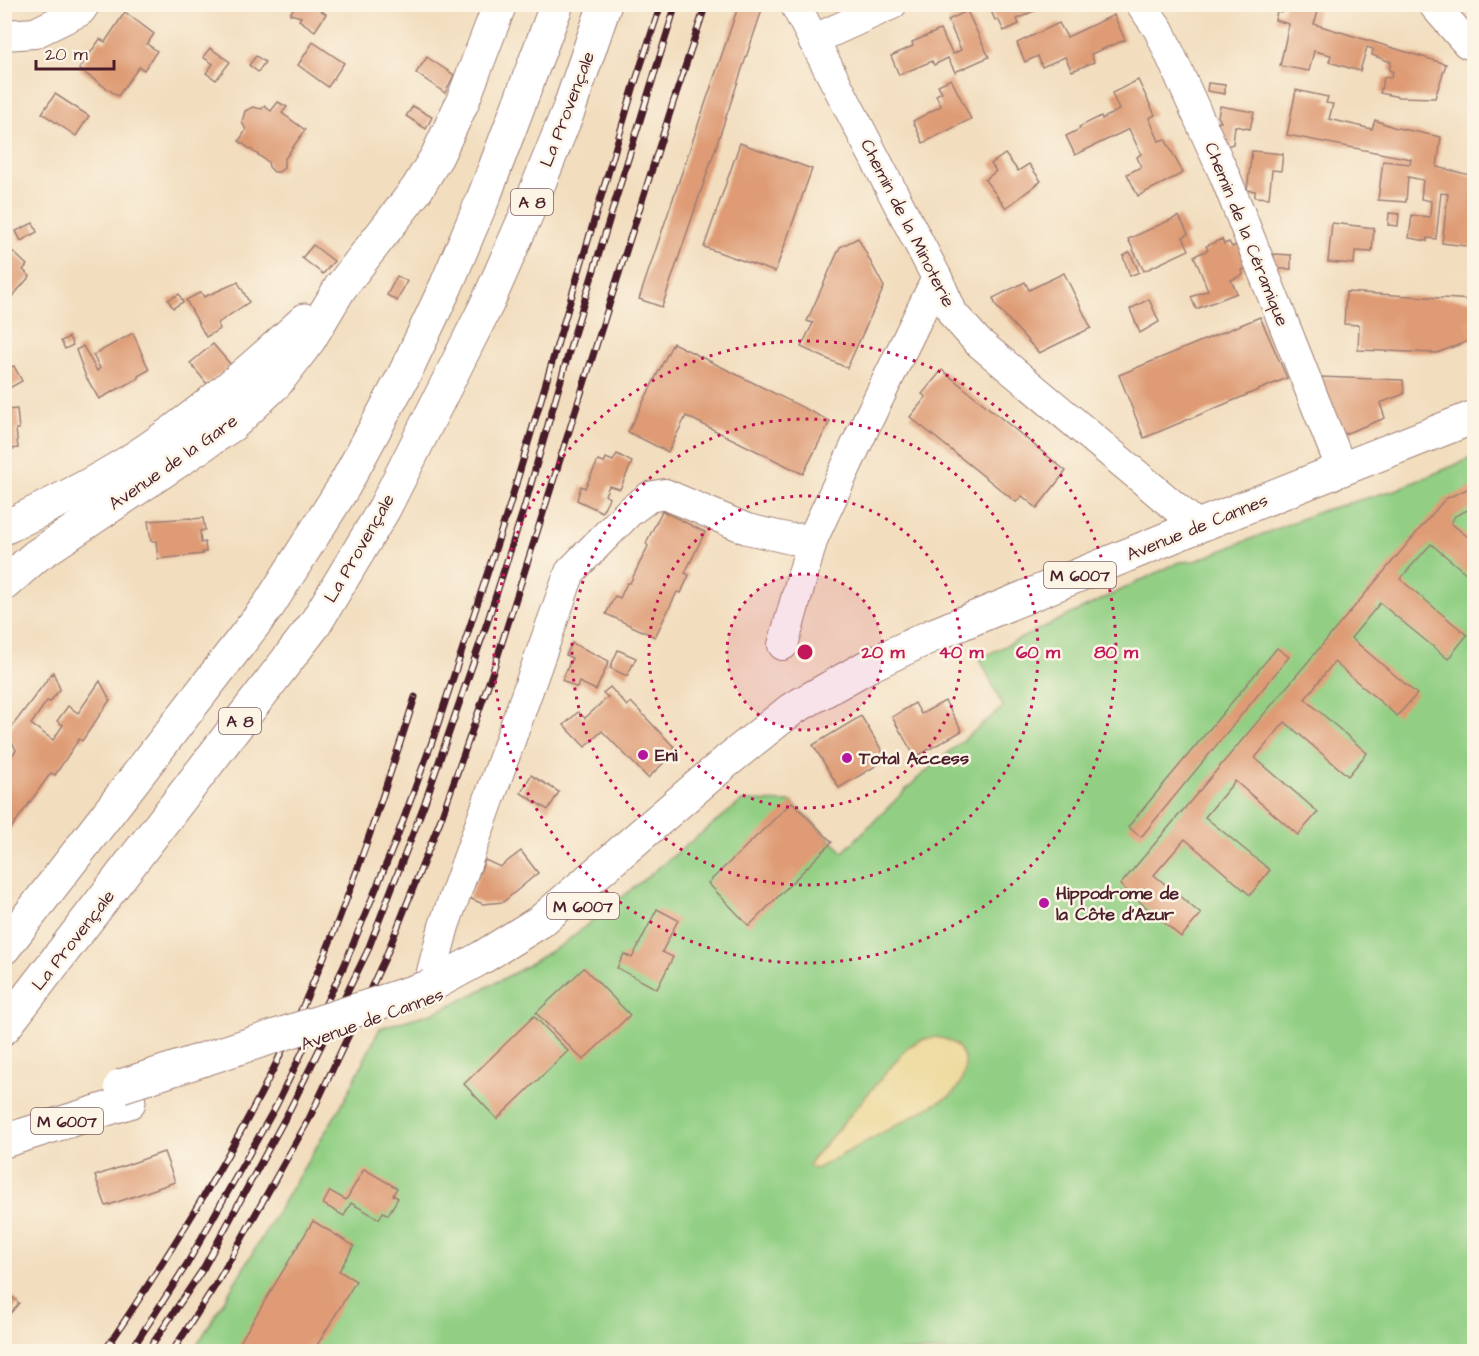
<svg xmlns="http://www.w3.org/2000/svg" width="1479" height="1356" viewBox="0 0 1479 1356" font-family="'Architects Daughter',sans-serif">
<style>
.green{fill:#92cf84;stroke:#6e7758;stroke-width:1.5}
.sand{fill:#eeda9e;stroke:#9c7c64;stroke-width:1.5}
.building{fill:#de9b75}
.lines{fill:none;stroke-linecap:round;stroke-linejoin:round}
.street-casing{stroke:#9e7e74;stroke-width:32}
.secondary-casing{stroke:#9e7e74;stroke-width:35}
.primary-casing{stroke:#9e7e74;stroke-width:35}
.highway-casing{stroke:#9e7e74;stroke-width:35}
.street{stroke:#fff;stroke-width:30}
.secondary{stroke:#fff;stroke-width:33}
.primary{stroke:#fff;stroke-width:33}
.highway{stroke:#fff;stroke-width:33}
.rail-casing{stroke:#4a1f2b;stroke-width:7}
.rail{stroke:#fcf5e5;stroke-width:4.5;stroke-dasharray:14;stroke-linecap:butt}
.primary-bridge-casing{stroke:#9e7e74;stroke-width:35;stroke-linecap:butt}
.primary-bridge{stroke:#fff;stroke-width:33}
.ring{fill:none;stroke:#c2185b;stroke-width:3;stroke-dasharray:3 6}
.poi-dot{fill:#b5179e;stroke:#fcf5e5;stroke-width:2}
.labels{text-anchor:middle;stroke-width:5;stroke-linejoin:round;paint-order:stroke}
.shield{fill:#fcf5e5;stroke:#7f5f63;stroke-width:1.5}
.shield-label{font-size:16px;font-weight:bold;fill:#4a1f2b}
.street-label{font-size:18px;fill:#4a1f2b;stroke:#fcf5e5}
.poi-label{font-size:18px;font-weight:bold;fill:#4a1f2b;stroke:#fcf5e5;text-anchor:start}
.centre{fill:#c2185b;stroke:#fcf5e5;stroke-width:3}
.ring-label{font-size:18px;text-anchor:middle;font-weight:bold;fill:#c2185b;stroke:#fcf5e5;stroke-width:5;stroke-linejoin:round;paint-order:stroke}
</style>
<rect width="100%" height="100%" fill="#fcf5e5"/>
<filter id="ink" filterUnits="userSpaceOnUse"><feTurbulence type="fractalNoise" baseFrequency=".0167" numOctaves="2"/><feDisplacementMap in="SourceGraphic" scale="12" xChannelSelector="R" yChannelSelector="G"/><feConvolveMatrix kernelMatrix="1 2 1 2 8 2 1 2 1" color-interpolation-filters="sRGB"/></filter>
<filter id="wash" filterUnits="userSpaceOnUse"><feTurbulence type="fractalNoise" baseFrequency=".008" numOctaves="4" result="noise"/><feDisplacementMap in="SourceGraphic" scale="24" xChannelSelector="R" yChannelSelector="G"/><feGaussianBlur stdDeviation="1.35" result="paint"/><feColorMatrix in="noise" values="0 0 0 0 0 0 0 0 0 0 0 0 0 0 0 0 0 1.4 0 .05"/><feComposite in="paint" operator="in"/></filter>
<g filter="url(#wash)">
<rect width="100%" height="100%" fill="#f2ddbe"/>
<path class="green" d="M1474 457V1351L193 1352 344 1101 380 1028 435 1012 460 1001 518 971 563 944 742 801 792 802 843 852 917 779 1003 707 980 658 1179 562 1195 561 1321 511 1398 489Z"/>
<path class="sand" d="M935 1037C940 1038 946 1039 950 1041 973 1054 966 1082 950 1096L816 1169 810 1167V1162L908 1047 921 1040Z"/>
<g id="blocks">
<g class="building">
<path d="M296 4H311L326 14 315 31 299 20 301 17 290 14Z"/>
<path d="M739 4H764L662 307 639 299Z"/>
<path d="M988 4H1048L1017 19 1019 24 1004 31 998 19 995 20Z"/>
<path d="M1285 4H1305L1319 9 1314 24 1446 64 1435 98 1399 97 1380 93 1384 77 1391 78 1393 72 1389 70 1391 62 1372 55 1373 49 1367 47 1360 71 1329 62 1331 55 1314 51 1309 71 1280 66 1289 24 1275 20 1277 12 1282 13Z"/>
<path d="M967 11 989 57 955 72 948 58 934 65 932 61 899 75 891 56 913 46 912 42 940 30 953 54 961 50 948 20Z"/>
<path d="M125 12 154 34 147 44 157 51 144 70 139 67 118 96 79 69 100 39 105 42Z"/>
<path d="M1114 15 1125 40 1091 54 1094 62 1072 71 1065 57 1042 67 1038 56 1025 62 1017 43 1059 23 1067 37Z"/>
<path d="M313 42 344 63 328 87 298 65Z"/>
<path d="M210 48 230 62 216 80 206 73 213 64 203 57Z"/>
<path d="M256 56 265 62 258 72 249 65Z"/>
<path d="M427 57 454 75 445 93 416 73Z"/>
<path d="M951 79 971 119 923 143 913 121 941 106 936 95 942 92 938 85Z"/>
<path d="M1138 80 1155 115 1149 118 1159 141 1165 139 1183 173 1138 196 1127 174 1141 167 1137 157 1141 154 1129 129 1075 155 1066 136 1080 129 1079 127 1101 116 1102 119 1119 110 1112 93Z"/>
<path d="M1208 83 1225 85V94L1207 91Z"/>
<path d="M1296 90 1328 97 1326 103 1333 104 1329 119 1372 129 1375 120 1393 127 1441 137 1437 167 1474 176V247L1442 243 1448 194 1441 193 1436 239 1427 238V241L1409 238 1412 215 1430 217 1431 201 1421 199 1423 180 1408 177 1406 202 1378 200 1383 161 1410 164 1411 159 1287 135Z"/>
<path d="M55 94 89 116 76 136 42 113Z"/>
<path d="M278 102 287 107 282 113 305 130 284 160V168L279 172H274L269 167 268 162 239 141 246 130 242 122 245 111 253 107 262 109 264 106 271 111Z"/>
<path d="M413 106 432 117 426 129 406 116Z"/>
<path d="M1220 106 1254 112 1250 129 1235 126 1233 144 1221 148 1212 121 1221 122 1218 116Z"/>
<path d="M740 143 812 169 775 272 704 247Z"/>
<path d="M1252 151 1283 154 1281 171 1272 170 1269 198 1255 197V191L1247 190Z"/>
<path d="M1005 154 1018 171 1029 164 1041 181 1006 208 985 180 996 171 991 164Z"/>
<path d="M1389 213 1399 214 1398 226 1388 225Z"/>
<path d="M1179 216 1188 234 1183 237 1189 250 1144 271 1128 239Z"/>
<path d="M33 223 37 232 21 241 16 231Z"/>
<path d="M1332 223 1374 228 1372 252 1355 251 1354 264 1328 262Z"/>
<path d="M858 238 884 287 847 368 801 347 813 323 807 321 840 247Z"/>
<path d="M1222 239 1224 244 1229 242 1232 247 1245 241 1254 265 1242 270 1243 275 1231 280 1237 293 1196 309 1191 297 1208 290 1194 256 1208 250 1206 246Z"/>
<path d="M313 245 334 261 323 274 302 258Z"/>
<path d="M9 248 27 265 23 270 30 276 4 306V269L9 272 11 269 4 263V253Z"/>
<path d="M1130 252 1139 272 1130 276 1123 256Z"/>
<path d="M1274 254 1291 255V269H1274Z"/>
<path d="M1064 273 1091 328 1039 353 996 306 993 298 1025 282 1029 290Z"/>
<path d="M397 276 407 281 397 301 387 295Z"/>
<path d="M238 282 249 302 218 323 220 329 206 337 186 300 201 292 204 297Z"/>
<path d="M1346 292 1473 300 1474 339 1437 353 1358 350 1359 325 1344 324Z"/>
<path d="M179 294 183 302 173 308 168 300Z"/>
<path d="M1149 299 1159 322 1140 333 1130 309Z"/>
<path d="M1260 317 1287 378 1144 438 1119 375Z"/>
<path d="M133 333 149 370 138 376 139 378 99 399 86 377 76 350 83 346 97 371 100 368 93 355Z"/>
<path d="M69 337 73 345 65 349 61 341Z"/>
<path d="M673 343 830 421 803 474 686 416 668 452 628 432Z"/>
<path d="M213 344 231 365 207 384 190 363Z"/>
<path d="M14 366 22 381 4 391V370Z"/>
<path d="M942 370 1066 471 1037 508 1022 496 1016 502 910 417 926 397 922 394Z"/>
<path d="M1318 377 1403 380 1404 394 1380 403 1385 418 1342 435Z"/>
<path d="M17 409 19 429H16L18 448 5 450V410Z"/>
<path d="M617 454 632 462 620 489 609 486 605 495 609 498 602 512 577 500 581 486 585 488 598 461 604 463 606 458 613 461Z"/>
<path d="M1474 486V507L1455 516 1451 523 1474 542V580L1431 544 1400 579 1467 635 1448 659 1380 603 1351 638 1417 694 1397 716 1334 662 1305 699 1367 753 1348 776 1285 722 1255 758 1318 812 1298 835 1235 781 1205 817 1270 870 1250 895 1185 839 1154 875 1201 914 1181 937 1120 885 1445 499Z"/>
<path d="M662 511 705 532 685 573 689 575 681 593 677 592 655 637 606 614 615 596 620 598 627 583H630L648 546 646 543Z"/>
<path d="M191 518 192 519 203 518 205 530 200 531 201 543 205 542 206 552H202L203 554 158 559 156 541H151L148 521Z"/>
<path d="M572 643 609 661 596 690 579 682 577 688 562 680 572 658 566 655Z"/>
<path d="M1277 648 1289 657 1141 837 1128 827Z"/>
<path d="M618 650 636 658 627 676 610 668Z"/>
<path d="M53 672 60 689 50 702 47 701 31 724 53 740 63 725 57 721 68 706 78 713 100 681 110 700 82 741 79 739 55 775 51 773 4 838V768L16 750 7 733Z"/>
<path d="M610 687 627 706 631 702 677 750 648 778 602 731 585 747 564 725 578 712 585 718 608 697 603 693Z"/>
<path d="M945 701 962 731 915 757 892 717 915 703 921 714Z"/>
<path d="M861 716 887 759 839 788 813 745Z"/>
<path d="M531 775 559 792 548 810 521 793Z"/>
<path d="M792 802 832 842 749 926 708 883Z"/>
<path d="M521 851 538 873 503 902 483 904 469 898 485 860 500 867Z"/>
<path d="M657 909 678 920 662 952 673 957 657 989 617 968 624 954 632 958Z"/>
<path d="M584 968 630 1015 583 1060 536 1013Z"/>
<path d="M534 1016 568 1051 497 1119 464 1084Z"/>
<path d="M164 1152 175 1182 106 1206 95 1176Z"/>
<path d="M364 1169 397 1188 393 1195 398 1198 388 1215 383 1212 379 1219 351 1203 344 1216 323 1204 330 1191 346 1200Z"/>
<path d="M313 1221 354 1246 339 1271 356 1281 313 1352H302L297 1348 295 1352H234Z"/>
<path d="M4 1289 19 1303 4 1321Z"/>
</g>
</g>
</g>
<g filter="url(#ink)">
<use href="#blocks" fill-opacity="0" stroke="#9e7e74" stroke-width="1.5"/>
<g class="lines">
<g class="street-casing">
<g id="street">
<path d="M795 4 937 278 953 314 977 341 1198 526"/>
<path d="M1141 4 1159 30 1225 176 1342 470"/>
<path d="M1433 4 1467 43 1474 46"/>
<path d="M4 35 35 33 80 11 85 4"/>
<path d="M813 40 892 4"/>
<path d="M783 645 813 538"/>
<path d="M428 987 444 926 570 572 629 512 649 497 665 494 747 529 791 539 813 538 865 426 937 278"/>
</g>
</g>
<g class="secondary-casing">
<g id="secondary">
<path d="M4 528C47 507 90 486 130 461 194 420 250 371 305 320"/>
<path d="M4 584 36 556 232 425 277 382 309 340 340 288 417 189 437 156 462 103 500 4"/>
</g>
</g>
<g class="primary-casing">
<g id="primary">
<path d="M428 987 481 958 541 921 727 761 792 709 870 665 931 636 1198 526 1474 417"/>
<path d="M4 1141 129 1102"/>
</g>
</g>
<g class="highway-casing">
<g id="highway">
<path d="M4 948 269 605 343 488 404 375 446 286 485 194 557 4"/>
<path d="M4 1028 315 624 384 509 487 304 527 213 569 109 605 4"/>
</g>
</g>
<use href="#street" class="street"/>
<use href="#secondary" class="secondary"/>
<use href="#primary" class="primary"/>
<use href="#highway" class="highway"/>
<g class="rail-casing">
<g id="rail">
<path d="M104 1352C181 1237 255 1119 309 992 351 896 383 796 415 697"/>
<path d="M130 1352 187 1264 276 1106 344 966 394 845 433 739 510 504 633 89 661 4"/>
<path d="M147 1352 203 1269 289 1111 367 952 424 805 487 623 524 508 575 331 676 4"/>
<path d="M172 1352 218 1281 309 1119 386 956 440 821 493 671 673 103 706 4"/>
</g>
</g>
<use href="#rail" class="rail"/>
<g class="primary-bridge-casing">
<path id="primary-bridge" d="M121 1086 428 987"/>
</g>
<use href="#primary-bridge" class="primary-bridge"/>
</g>
</g>
<circle cx="805" cy="652" r="78" fill="#c2185b" fill-opacity=".12"/>
<g class="ring">
<circle cx="805" cy="652" r="78"/>
<circle cx="805" cy="652" r="156"/>
<circle cx="805" cy="652" r="233"/>
<circle cx="805" cy="652" r="311"/>
</g>
<g class="poi-dot">
<circle cx="643" cy="755" r="6"/>
<circle cx="847" cy="758" r="6"/>
<circle cx="1044" cy="903" r="6"/>
</g>
<g class="labels">
<g class="shield">
<rect x="511" y="189" width="42" height="26" rx="4.5"/>
<rect x="1044" y="562" width="72" height="26" rx="4.5"/>
<rect x="219" y="708" width="42" height="26" rx="4.5"/>
<rect x="547" y="893" width="72" height="26" rx="4.5"/>
<rect x="31" y="1108" width="72" height="26" rx="4.5"/>
</g>
<g class="shield-label">
<text x="532" y="208">A 8</text>
<text x="1080" y="581">M 6007</text>
<text x="240" y="727">A 8</text>
<text x="583" y="912">M 6007</text>
<text x="67" y="1127">M 6007</text>
</g>
<g class="street-label">
<text transform="translate(567 109) rotate(-69)" y="6">La Provençale</text>
<text transform="translate(908 223) rotate(63)" y="6">Chemin de la Minoterie</text>
<text transform="translate(1247 234) rotate(68)" y="6">Chemin de la Céramique</text>
<text transform="translate(173 462) rotate(-35)" y="6">Avenue de la Gare</text>
<text transform="translate(1197 527) rotate(-22)" y="6">Avenue de Cannes</text>
<text transform="translate(359 548) rotate(-60)" y="6">La Provençale</text>
<text transform="translate(73 940) rotate(-52)" y="6">La Provençale</text>
<text transform="translate(372 1019) rotate(-20)" y="6">Avenue de Cannes</text>
</g>
<g class="poi-label">
<text x="655" y="761">Eni</text>
<text x="859" y="764">Total Access</text>
<text x="1056" y="899">Hippodrome de<tspan x="1056" dy="21">la Côte d'Azur</tspan></text>
</g>
</g>
<circle cx="805" cy="652" r="9" class="centre"/>
<g class="ring-label">
<text x="883" y="658">20 m</text>
<text x="961" y="658">40 m</text>
<text x="1038" y="658">60 m</text>
<text x="1116" y="658">80 m</text>
</g>
<rect width="1479" height="1356" fill="none" stroke="#fcf5e5" stroke-width="24"/>
<path d="M36 60v9h78v-9" fill="none" stroke="#4a1f2b" stroke-width="3"/>
<text x="45" y="60" font-size="18" fill="#4a1f2b" stroke="#fcf5e5" stroke-width="4.5" paint-order="stroke">20 m</text>
</svg>
